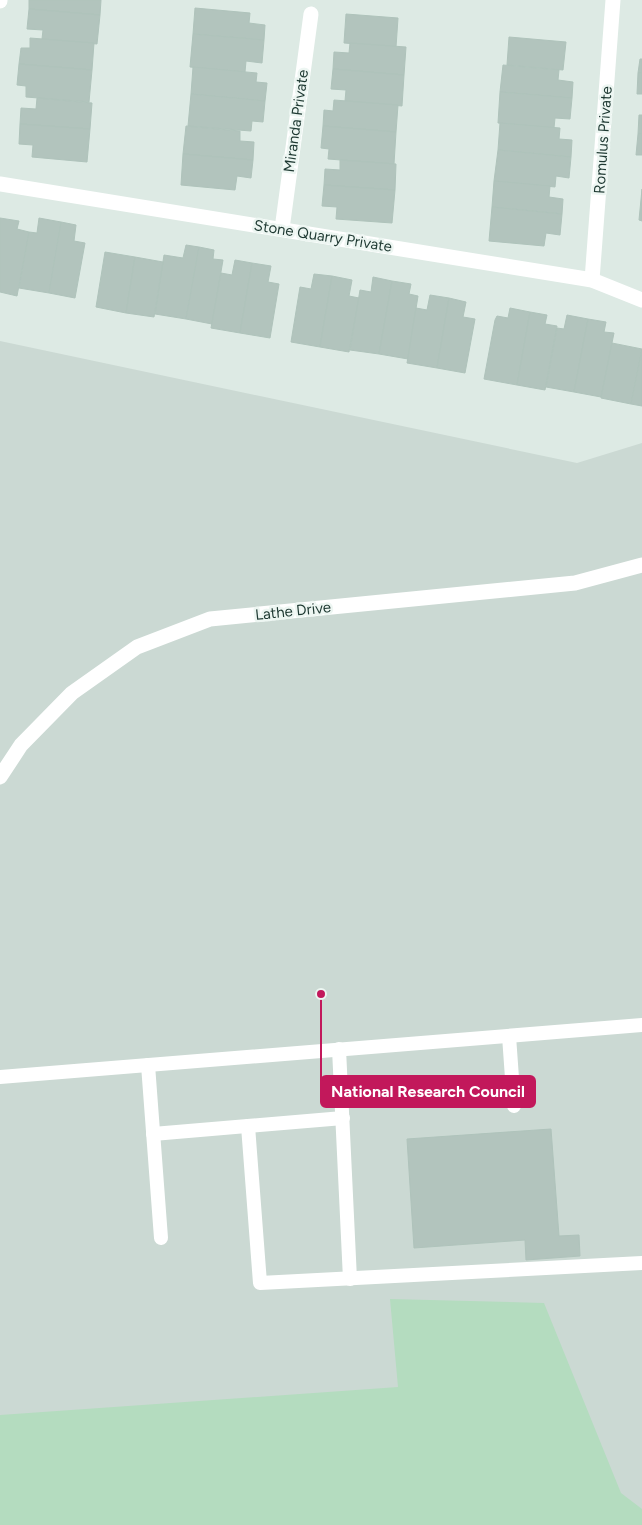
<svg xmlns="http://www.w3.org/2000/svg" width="642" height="1525" viewBox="0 0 642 1525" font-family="Figtree,sans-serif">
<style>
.built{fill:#cbd9d3}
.green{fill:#b4dcbf}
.building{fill:#b2c4bd;stroke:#afc3bb}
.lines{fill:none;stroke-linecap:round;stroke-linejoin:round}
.lane{stroke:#fff;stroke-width:14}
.street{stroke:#fff;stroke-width:15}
.labels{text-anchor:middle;stroke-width:5;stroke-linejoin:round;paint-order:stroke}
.street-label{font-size:15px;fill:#1e3932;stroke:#edf6f2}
.leader{fill:none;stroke:#c2185b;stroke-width:2}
.callout-dot{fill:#c2185b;stroke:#edf6f2;stroke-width:2}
.callout{fill:#c2185b;stroke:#c2185b;stroke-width:2}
.callout-label{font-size:16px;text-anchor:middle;font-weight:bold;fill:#fff}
</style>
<rect width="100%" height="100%" fill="#ddeae4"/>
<path class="built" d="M0 341 577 463 642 443V1525H0Z"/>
<path class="green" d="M390 1299 544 1303 621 1493 642 1509V1525H0V1415L398 1387Z"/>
<g class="building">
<path d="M29 0H101L100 15 29 9Z"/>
<path d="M195 8 250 13 249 23 265 25 264 40 193 34Z"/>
<path d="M29 9 100 15 97 44 42 39 43 30 27 29Z"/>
<path d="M346 14 398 18 396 47 344 43Z"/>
<path d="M193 34 264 40 262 63 246 61 245 72 190 67Z"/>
<path d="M509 37 566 42 563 70 507 65Z"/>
<path d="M30 38 94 43 92 70 19 64 21 48H30Z"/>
<path d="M350 43 406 47 404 75 333 69 334 52 349 53Z"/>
<path d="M640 59H642V73H638Z"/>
<path d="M19 64 92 70 89 102 26 97V86L17 85Z"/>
<path d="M503 65 559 70 558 80 573 82 572 98 500 92Z"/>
<path d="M193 67 257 73 256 82 267 83 265 101 191 94Z"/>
<path d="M333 69 404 75 402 106 345 101 346 90 331 89Z"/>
<path d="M638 73H642V94H637Z"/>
<path d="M500 92 572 98 570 119 555 118 554 128 498 123Z"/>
<path d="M191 94 265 101 263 122 252 121 251 131 188 126Z"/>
<path d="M37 98 92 103 90 129 20 124 21 108 36 109Z"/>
<path d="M334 100 398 105 396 132 323 126 324 110 333 111Z"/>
<path d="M639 115H642V134H638Z"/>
<path d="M500 123 560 128 559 139 572 140 571 157 498 150Z"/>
<path d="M20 124 90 129 87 162 32 157 33 145 19 144Z"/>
<path d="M186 126 240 131V141L254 142 253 160 183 154Z"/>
<path d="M323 126 396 132 394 164 328 159 329 149 321 148Z"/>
<path d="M638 134H642V155H636Z"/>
<path d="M498 150 571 157 569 178 556 176 555 187 494 181Z"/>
<path d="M183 154 253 160 251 178 237 176 235 190 181 185Z"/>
<path d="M340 160 396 164 395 190 324 185 325 169 340 170Z"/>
<path d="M494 181 550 186 549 197 563 199 562 214 492 207Z"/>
<path d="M324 185 395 190 392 223 336 219 337 207 322 206Z"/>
<path d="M642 189V221L639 220Z"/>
<path d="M492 207 562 214 560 235 546 233 544 246 489 241Z"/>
<path d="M0 218 19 221 17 229 29 232 17 296 0 292Z"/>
<path d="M39 218 61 222 49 293 19 288 29 232 37 233Z"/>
<path d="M61 222 76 225 74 241 85 243 75 298 49 293Z"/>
<path d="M186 245 199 247 186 319 155 314 164 255 183 258Z"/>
<path d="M199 247 214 250 213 259 223 260 212 324 186 319Z"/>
<path d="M105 252 135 257 126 313 96 307Z"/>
<path d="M135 257 163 262 154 317 126 313Z"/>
<path d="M235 260 252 263 240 333 211 328 221 273 232 275Z"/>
<path d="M252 263 271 266 268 282 279 284 270 338 240 333Z"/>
<path d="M314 274 332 276 320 347 291 342 300 287 311 289Z"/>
<path d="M332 276 352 280 349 296 359 298 349 352 320 347Z"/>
<path d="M373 277 392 281 379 354 350 350 360 290 371 292Z"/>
<path d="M392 281 411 284 409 294 418 296 408 359 379 354Z"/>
<path d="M430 295 449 298 437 368 407 363 416 308 427 310Z"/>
<path d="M449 298 466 302 463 317 475 319 465 373 437 368Z"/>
<path d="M510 308 530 312 517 385 484 379 495 320 497 316 508 318Z"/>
<path d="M530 312 547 315 545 324 557 326 545 390 517 385Z"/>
<path d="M567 315 588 319 574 392 546 387 557 328 564 329Z"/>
<path d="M588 319 606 322 604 332 614 333 601 397 574 392Z"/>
<path d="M612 343 642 349 631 404 601 398Z"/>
<path d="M642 349V406L631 404Z"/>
<path d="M551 1129 559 1236 579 1235 580 1256 526 1260 525 1240 414 1248 407 1139Z"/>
</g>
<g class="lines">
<g class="lane">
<path d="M509 1036 514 1106"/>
<path d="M339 1049 350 1279"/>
<path d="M148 1065 161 1238"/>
<path d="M0 1077 642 1025"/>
<path d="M248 1126 260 1283 642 1263"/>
<path d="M153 1134 343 1118"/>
</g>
<g class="street">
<path d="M0 1V0"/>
<path d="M0 184 580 278 592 280 642 300"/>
<path d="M282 229 311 14"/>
<path d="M592 280 613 0"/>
<path d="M0 777 21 745 72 693 137 647 210 619 575 583 642 565"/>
</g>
</g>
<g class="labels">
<g class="street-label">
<text transform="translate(296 121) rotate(-82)" y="5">Miranda Private</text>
<text transform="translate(603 140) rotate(-86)" y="5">Romulus Private</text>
<text transform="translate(323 236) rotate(9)" y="5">Stone Quarry Private</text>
<text transform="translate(293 611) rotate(-6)" y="5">Lathe Drive</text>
</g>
</g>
<path class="leader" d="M321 994L321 1092"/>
<circle class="callout-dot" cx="321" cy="994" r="5"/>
<rect class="callout" x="321" y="1076" width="214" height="31" rx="5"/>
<g class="callout-label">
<text x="428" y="1097">National Research Council</text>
</g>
</svg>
